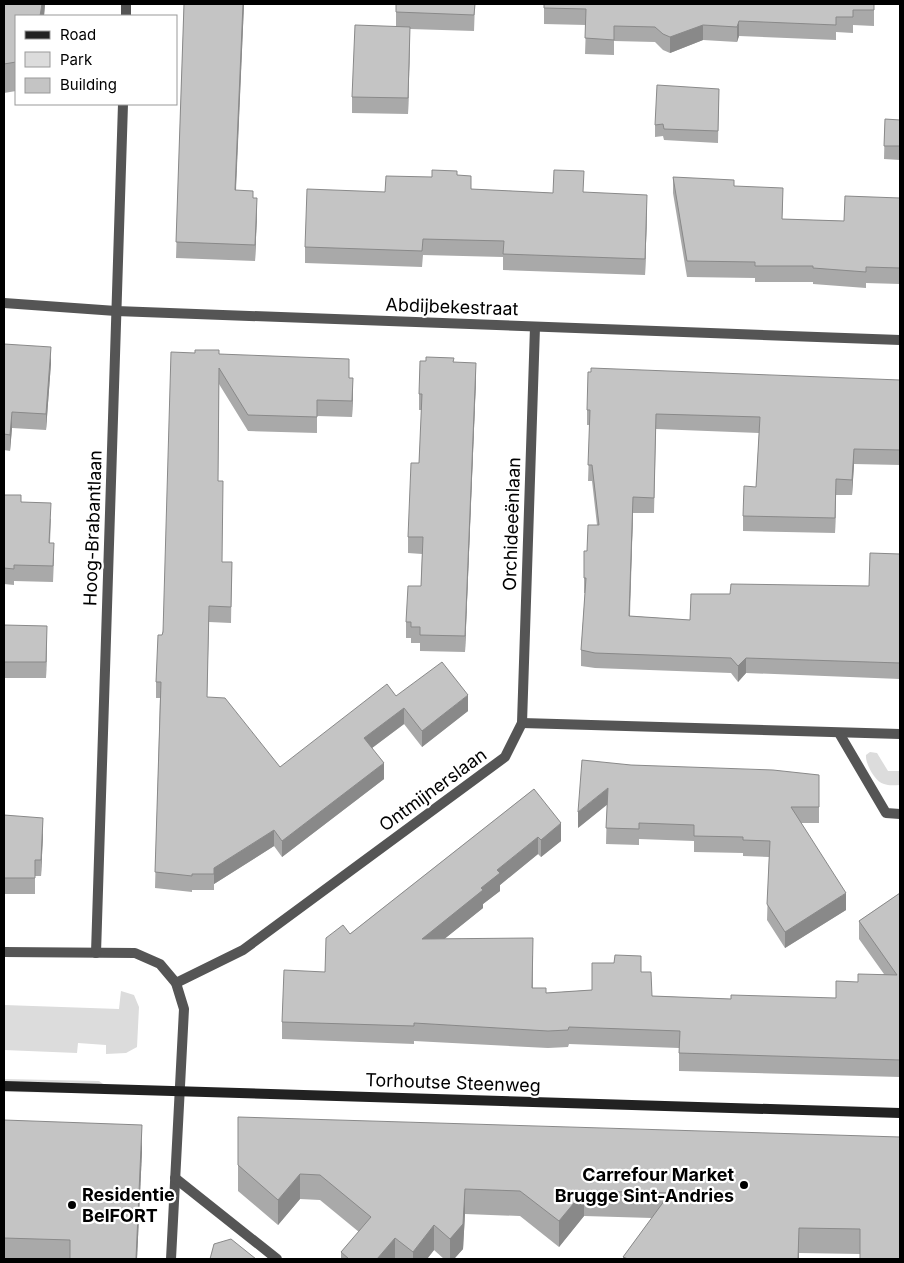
<svg xmlns="http://www.w3.org/2000/svg" width="904" height="1263" viewBox="0 0 904 1263" font-family="Inter,sans-serif">
<style>
.green{fill:#dcdcdc}
.lines{fill:none;stroke-linecap:round;stroke-linejoin:round}
.minor{stroke:#555;stroke-width:10}
.secondary{stroke:#222;stroke-width:10}
.wall{fill:#a9a9a9}
.shaded-wall{fill:#898989}
.building{fill:#c4c4c4;stroke:#898989}
.poi-dot{fill:#000;stroke:#fff;stroke-width:2}
.labels{text-anchor:middle;stroke-width:4.5;stroke-linejoin:round;paint-order:stroke}
.street-label{font-size:18px;fill:#000;stroke:#fff}
.poi-label{font-size:18px;font-weight:bold;fill:#000;stroke:#fff;text-anchor:end}
</style>
<rect width="100%" height="100%" fill="#fff"/>
<g class="green">
<path d="M870 752 877 753 888 771H900V785C895 785 889 786 884 784 875 782 865 763 866 755Z"/>
<path d="M121 991 134 995 139 1007 137 1047 126 1053 106 1054V1045L78 1043 77 1053 4 1050V1005L119 1009Z"/>
<path d="M4 1079 99 1081 103 1084 102 1093 4 1092Z"/>
</g>
<g class="lines">
<g class="minor">
<path d="M126 16V4"/>
<path d="M4 303 116 311 900 340"/>
<path d="M522 723 900 734"/>
<path d="M839 733 886 813 900 814"/>
<path d="M4 952 135 953 160 964 176 983 184 1009 171 1259"/>
<path d="M96 953 123 104"/>
<path d="M176 983 243 950 505 757 522 723 535 327"/>
<path d="M175 1178 277 1259"/>
</g>
<path class="secondary" d="M4 1086 900 1113"/>
</g>
<g class="wall">
<path d="M4 4H45L44 16H16V91L4 93Z"/>
<path d="M184 4H244L236 191 253 198 257 214 255 261 176 258Z"/>
<path d="M396 4H475L474 31 410 29 408 114 352 113V97L396 26Z"/>
<path d="M544 4H874V26L853 25V33L836 32V40L739 36 737 42 703 40 670 53 663 50 655 42 614 41V55L585 54 586 25 544 24Z"/>
<path d="M719 89 718 143 664 140 663 136 655 137V125Z"/>
<path d="M885 119 900 120V160L884 159Z"/>
<path d="M457 175 471 189 553 193 584 192 647 211 645 275 503 270V257L423 255 422 267 305 263V247L385 192 432 177Z"/>
<path d="M673 177 734 186 783 204 782 219 844 221 900 198V284L866 283V288L813 284V282H755V278L687 277 673 193Z"/>
<path d="M4 344 51 363 46 430 12 428 10 451 4 450Z"/>
<path d="M219 354 349 378 353 394 352 417 317 416V433L248 431 219 384 218 481 222 562H232L231 623 209 622 207 697 280 767 396 696 468 711 422 747 404 724 372 748 384 779 282 857 274 846 214 884V890H192V892L155 888 160 698H156V682L162 635Z"/>
<path d="M454 362 476 379 465 652 420 651V643H411V638H406V622L421 586 422 554 408 553V537L419 463 422 410H419V394Z"/>
<path d="M900 380V465L854 464 852 495H836L835 533 743 531V516L756 487 759 433 656 429 654 513H633L630 616 690 620 730 594 869 586 900 554V679L746 673 738 682 731 673 595 668 581 666V650L585 593H584V578L587 551 597 525 592 481H588L590 425H587V410Z"/>
<path d="M4 495 21 502 51 519 50 543 54 559 53 582 14 581V585L4 584Z"/>
<path d="M4 625 47 642 46 678H4Z"/>
<path d="M631 765 819 775V823H801L846 910 785 948 767 920 769 857 743 856V853L694 852V841L639 839V845L606 844 607 804 578 828Z"/>
<path d="M534 789 561 841 541 857 538 854 500 885V891L483 904V908L444 939 533 956V988L546 993 592 990 641 972 652 996 731 999 836 998 858 982 884 974 859 939V921L900 893V1077L679 1071V1048L569 1044 568 1047 548 1048 414 1041V1044L282 1039V1022L325 972 350 934Z"/>
<path d="M4 815 43 834 41 876H35V894H4Z"/>
<path d="M4 1120 142 1151 137 1259H4Z"/>
<path d="M900 1137 860 1254 799 1253V1259H623V1257L652 1218 584 1216 559 1247 520 1216 465 1214 463 1249 454 1259H444L434 1250 427 1259H341V1252L359 1232 320 1200 300 1199 278 1225 238 1191V1165Z"/>
</g>
<g class="shaded-wall">
<path d="M42 4H45L44 16H40Z"/>
<path d="M243 4H244L235 207V190Z"/>
<path d="M739 21V36L737 42V27Z"/>
<path d="M703 25V40L670 53V37Z"/>
<path d="M410 27V43L408 114V98Z"/>
<path d="M647 195V211L645 275V259Z"/>
<path d="M257 198V214L255 261V245Z"/>
<path d="M51 347V363L46 430V414Z"/>
<path d="M476 363V379L465 652V636Z"/>
<path d="M353 378V394L352 417V401Z"/>
<path d="M12 412V428L10 451V435Z"/>
<path d="M854 449V464L852 495V480Z"/>
<path d="M836 479V495L835 533V518Z"/>
<path d="M633 497V513L629 631V616Z"/>
<path d="M47 626V642L46 678V662Z"/>
<path d="M746 658V673L738 682V666Z"/>
<path d="M468 695V711L422 747V731Z"/>
<path d="M404 708V724L364 754V738Z"/>
<path d="M384 763V779L282 857V841Z"/>
<path d="M608 788V804L578 828V812Z"/>
<path d="M43 818V834L41 876V860Z"/>
<path d="M561 823V841L541 857V840Z"/>
<path d="M274 830V846L214 884V890V868Z"/>
<path d="M538 837V854L500 885V891L483 904V908L422 957V939L481 888 497 870Z"/>
<path d="M846 893V910L785 948V932Z"/>
<path d="M142 1125V1151L137 1259H136Z"/>
<path d="M300 1174V1199L278 1225V1200Z"/>
<path d="M465 1189V1214L463 1249 454 1259H450V1239Z"/>
<path d="M584 1191V1216L559 1247V1221Z"/>
<path d="M434 1225V1250L427 1259H413V1252Z"/>
<path d="M799 1228V1259H798Z"/>
<path d="M395 1238V1259H377Z"/>
</g>
<g class="building">
<path d="M4 4H42L40 16H16V62L4 64Z"/>
<path d="M184 4H243L235 190 253 191V198H257L255 245 176 242Z"/>
<path d="M396 4H475L474 15 396 12Z"/>
<path d="M544 4H874V10H853V17H836V25L739 21 737 27 703 25 670 37 663 34 655 27 614 26V40L585 38 586 9 544 8Z"/>
<path d="M355 25 410 27 408 98 352 97Z"/>
<path d="M657 85 719 89 718 131 664 129 663 124 655 125Z"/>
<path d="M885 119 900 120V146H884Z"/>
<path d="M432 170 457 171V175L471 176V189L553 193 554 170 584 171 583 192 647 195 645 259 503 254 504 241 423 239 422 251 305 247 307 189 385 192 386 176 432 177Z"/>
<path d="M673 177 734 180V186L783 188 782 219 844 221 845 196 900 198V268L866 267V272L813 268V266H755V262L687 261Z"/>
<path d="M4 344 51 347 46 414 12 412 10 435 4 434Z"/>
<path d="M195 350H219V354L349 359V378H353L352 401 317 400V417L248 415 219 368 218 481H223L222 562H232L231 607 209 606 207 697 225 698 280 767 387 684 396 696 442 662 468 695 422 731 404 708 364 738 384 763 282 841 274 830 214 868V874H192V876L155 872 161 682H156L158 635H162L163 632 171 352 195 353Z"/>
<path d="M426 357 454 358 453 362 476 363 465 636 420 635V627H411V622H406L408 586H421L423 537H408L411 463H419L422 394H419L420 361H426Z"/>
<path d="M591 368 900 380V450L854 449 852 480 836 479 835 518 743 516 744 486 756 487 760 417 656 414 654 498 633 497 629 616 690 620 691 594H730L731 584 869 586 870 553 900 554V663L746 658 738 666 731 658 595 653 581 650 586 578H584V551H587L588 525H599L592 465H588L590 410H587L588 372H591Z"/>
<path d="M4 495H21V502L51 503 49 543H54L53 566 14 565V569L4 568Z"/>
<path d="M4 625 47 626 46 662H4Z"/>
<path d="M582 760 631 765 773 770 819 775V807H791L846 893 785 932 767 904 770 841 743 840V837L694 836V825L639 823V829L606 828 608 788 578 812Z"/>
<path d="M534 789 561 823 541 840 538 837 497 870 500 873 481 888 483 890 422 939 533 938 532 988H546V993L592 990V963H614L615 955 641 956V972H651L652 996 731 999V995L836 998V981L858 982V974L897 975 859 921 900 893V1060L679 1053 680 1031 569 1027 568 1030 548 1031 414 1023V1026L282 1022 284 970 325 972 326 938 343 925 350 934Z"/>
<path d="M4 815 43 818 41 860H35V878H4Z"/>
<path d="M238 1117 900 1137V1259H860V1229L799 1228 798 1259H628L623 1257 670 1193 584 1191 559 1221 520 1191 465 1189 463 1224 450 1239 434 1225 413 1252 395 1238 377 1259H349L341 1252 371 1217 320 1175 300 1174 278 1200 238 1165Z"/>
<path d="M4 1120 142 1125 136 1259H70V1240L4 1238Z"/>
<path d="M231 1239 256 1259H210L214 1244Z"/>
</g>
<g class="poi-dot">
<circle cx="744" cy="1185" r="5"/>
<circle cx="72" cy="1205" r="5"/>
</g>
<g class="labels">
<g class="street-label">
<text transform="translate(452 307) rotate(2)" y="6">Abdijbekestraat</text>
<text transform="translate(512 524) rotate(-88)" y="6">Orchideeënlaan</text>
<text transform="translate(93 528) rotate(-88)" y="6">Hoog-Brabantlaan</text>
<text transform="translate(433 790) rotate(-36)" y="6">Ontmijnerslaan</text>
<text transform="translate(453 1083) rotate(2)" y="6">Torhoutse Steenweg</text>
</g>
<g class="poi-label">
<text x="734" y="1181">Carrefour Market<tspan x="734" dy="21">Brugge Sint-Andries</tspan></text>
<text x="82" y="1201" text-anchor="start">Residentie<tspan x="82" dy="21">BelFORT</tspan></text>
</g>
</g>
<rect width="904" height="1263" fill="none" stroke="#000000" stroke-width="10"/>
<rect x="15" y="15" width="162" height="90" fill="#ffffff" stroke="#999999"/>
<rect x="25" y="31" width="25" height="8" fill="#222222" stroke="#999999"/>
<text x="60" y="40" font-size="15" fill="#000000">Road</text>
<rect x="25" y="52" width="25" height="15" fill="#dcdcdc" stroke="#999999"/>
<text x="60" y="65" font-size="15" fill="#000000">Park</text>
<rect x="25" y="78" width="25" height="15" fill="#c4c4c4" stroke="#999999"/>
<text x="60" y="90" font-size="15" fill="#000000">Building</text>
</svg>
